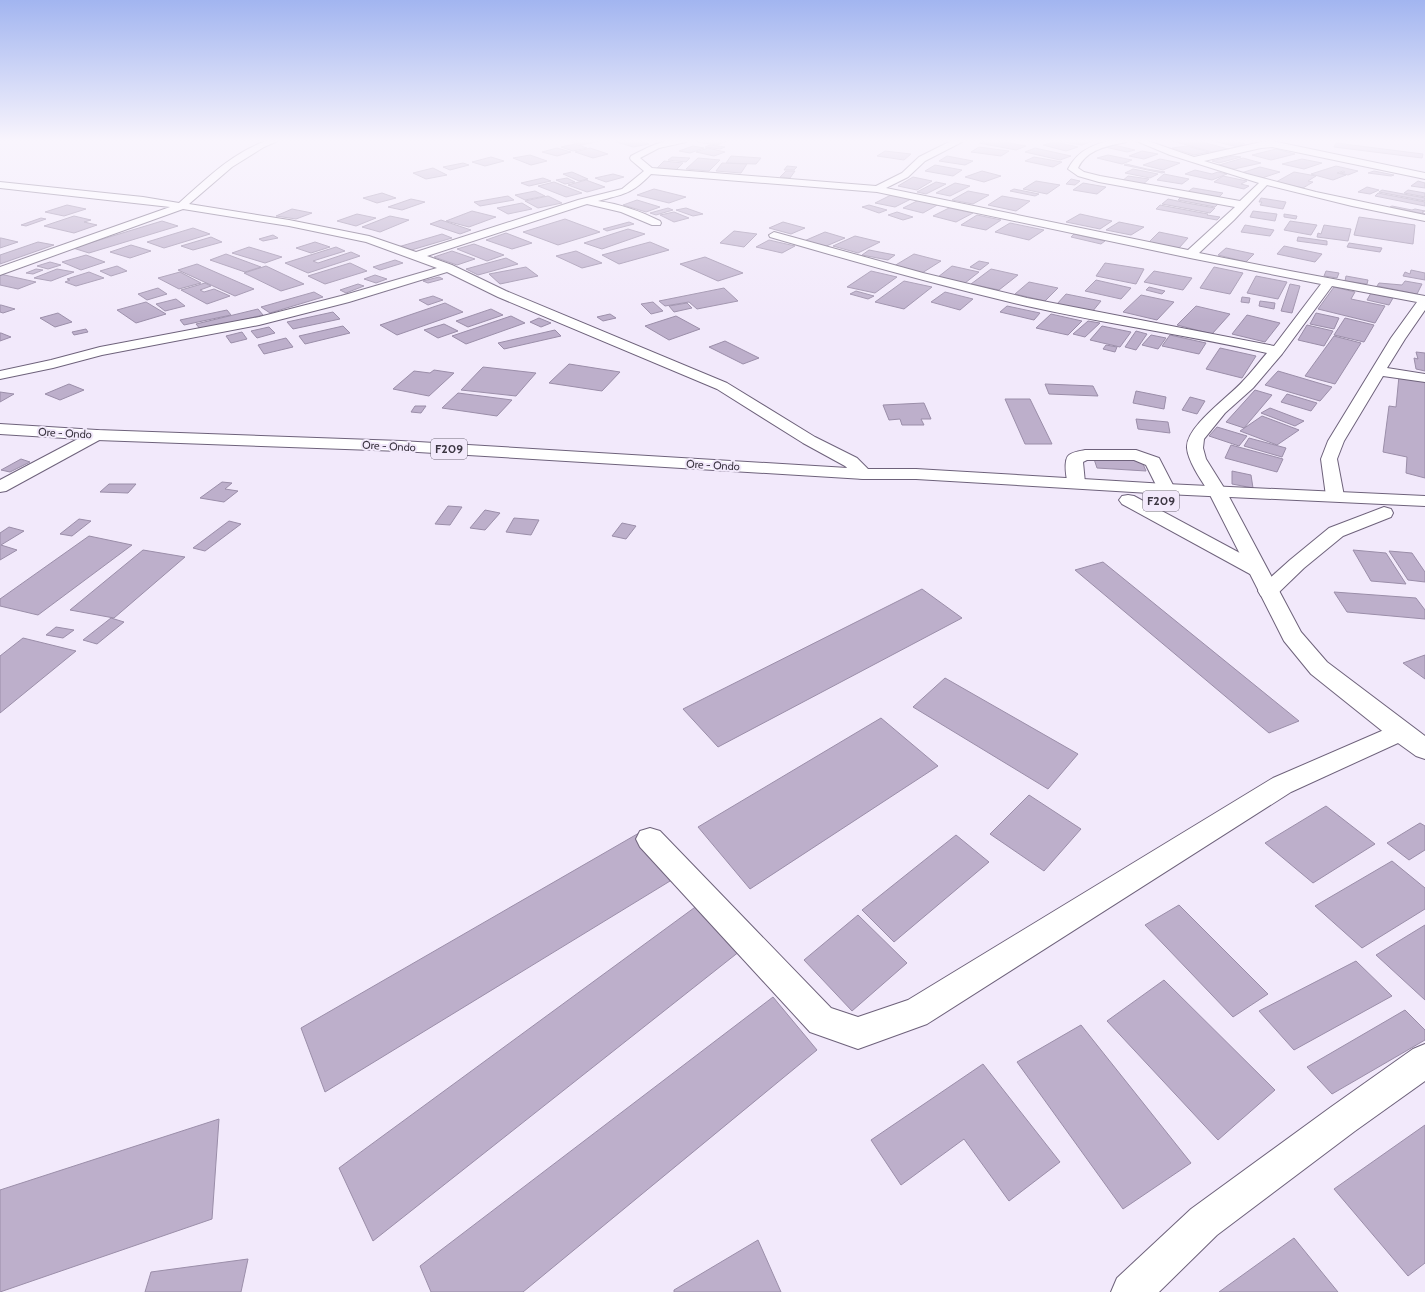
<svg xmlns="http://www.w3.org/2000/svg" width="1425" height="1292" viewBox="0 0 1425 1292" font-family="Cabin,sans-serif">
<style>
.building{fill:#bdafcb;stroke:#9b8ea9}
.lines{fill:none;stroke-linecap:round;stroke-linejoin:round}
.minor-casing{stroke:#6e627b;stroke-width:2}
.secondary-casing{stroke:#6e627b;stroke-width:2}
.primary-casing{stroke:#6e627b;stroke-width:2}
.minor{fill:#fff;fill-rule:evenodd}
.secondary{fill:#fff;fill-rule:evenodd}
.primary{fill:#fff;fill-rule:evenodd}
.labels{text-anchor:middle;stroke-width:4;stroke-linejoin:round;paint-order:stroke}
.far-street-label{font-size:11px;fill:#3c3642;stroke:#f2e9fb}
.shield{fill:#f2e9fb;stroke:#736c7a;stroke-width:1}
.shield-label{font-size:12px;font-weight:bold;fill:#3c3642}
</style>
<rect width="100%" height="100%" fill="#f2e9fb"/>
<g class="building">
<path d="M566 140H594L599 141 582 145Z"/>
<path d="M619 140H637L649 144 633 147 614 141Z"/>
<path d="M702 140H729L717 145 697 142Z"/>
<path d="M987 140H993L1026 146 1016 150 979 143Z"/>
<path d="M1053 140H1087L1092 141 1082 145Z"/>
<path d="M1181 140H1195L1228 149 1212 152 1173 141Z"/>
<path d="M1209 140H1230L1245 144 1238 145 1243 146 1238 147Z"/>
<path d="M1055 142 1078 147 1066 151 1043 145Z"/>
<path d="M1336 143 1423 154 1422 158 1334 147Z"/>
<path d="M575 144 587 148 573 151 561 147Z"/>
<path d="M710 145 725 147 720 149 705 147Z"/>
<path d="M1114 145 1135 150 1127 152 1105 147Z"/>
<path d="M693 146 704 148 690 153 679 151Z"/>
<path d="M1187 146 1209 152 1194 155 1172 148Z"/>
<path d="M979 147 1009 151 1001 156 971 152Z"/>
<path d="M557 148 571 152 557 156 542 152Z"/>
<path d="M590 148 608 154 593 158 575 152Z"/>
<path d="M708 148 725 152 714 156 696 152Z"/>
<path d="M1035 148 1071 156 1060 160 1025 152Z"/>
<path d="M1276 149 1295 154 1271 160 1252 155Z"/>
<path d="M885 151 911 154 904 160 877 156Z"/>
<path d="M1142 151 1158 154 1144 159 1129 156Z"/>
<path d="M530 155 547 161 531 165 513 158Z"/>
<path d="M1108 155 1132 160 1122 164 1097 158Z"/>
<path d="M731 156 761 158 756 164 726 163Z"/>
<path d="M947 156 973 161 965 165 939 161Z"/>
<path d="M1233 156 1241 157 1219 163 1212 161Z"/>
<path d="M491 157 504 161 485 166 472 162Z"/>
<path d="M672 157 690 158 686 162 668 160Z"/>
<path d="M1034 157 1062 162 1053 167 1025 161Z"/>
<path d="M698 158 720 160 709 171 686 169Z"/>
<path d="M1243 158 1261 163 1234 169 1219 165Z"/>
<path d="M1160 159 1180 163 1163 170 1143 165Z"/>
<path d="M1302 159 1322 163 1304 169 1282 164Z"/>
<path d="M664 161 683 163 676 170 657 168Z"/>
<path d="M463 163 469 165 450 170 443 167Z"/>
<path d="M722 163 747 164 741 173 716 171Z"/>
<path d="M1126 164 1147 169 1165 172 1162 173 1124 165Z"/>
<path d="M935 165 962 170 953 176 925 171Z"/>
<path d="M787 166 797 167 794 170H784Z"/>
<path d="M1336 166 1358 171 1348 175 1340 173 1345 172 1343 171 1337 173 1346 175 1333 180 1311 174Z"/>
<path d="M1260 167 1280 172 1262 178 1241 173Z"/>
<path d="M433 168 447 175 426 179 413 173Z"/>
<path d="M1133 169 1158 174 1150 178 1125 173Z"/>
<path d="M1195 170 1212 174 1218 172 1227 174 1212 180 1185 174Z"/>
<path d="M786 171H795L790 178 780 177Z"/>
<path d="M982 171 1001 176 984 182 965 177Z"/>
<path d="M1374 171 1394 175 1391 176 1368 173Z"/>
<path d="M572 172 588 179 579 181 563 174Z"/>
<path d="M1294 172 1316 176 1308 181 1313 182 1303 188 1276 182Z"/>
<path d="M613 174 624 177 606 182 595 178Z"/>
<path d="M1164 174 1189 179 1182 184 1157 180Z"/>
<path d="M1128 176 1149 179 1141 186 1121 182Z"/>
<path d="M1223 176 1247 181 1241 184 1249 186 1244 189 1214 182Z"/>
<path d="M913 177 932 181 917 190 898 186Z"/>
<path d="M543 178 551 181 529 186 521 183Z"/>
<path d="M567 178 575 182 565 184 556 180Z"/>
<path d="M1071 179 1080 181 1075 185 1066 184Z"/>
<path d="M586 180 605 187 587 192 568 185Z"/>
<path d="M1036 181 1060 185 1047 194 1023 189Z"/>
<path d="M1418 181 1425 183V188L1411 186Z"/>
<path d="M554 182 582 193 566 197 538 186Z"/>
<path d="M936 182 946 184 926 194 917 192Z"/>
<path d="M955 183 970 186 950 196 936 193Z"/>
<path d="M1083 183 1106 187 1097 194 1073 190Z"/>
<path d="M1367 187 1379 190 1370 194 1358 192Z"/>
<path d="M1193 188 1223 193 1217 199 1186 193Z"/>
<path d="M654 189 686 197 669 203 637 195Z"/>
<path d="M1014 189 1039 194 1035 196 1010 191Z"/>
<path d="M1382 190 1425 198V201L1379 192Z"/>
<path d="M1408 190 1425 193V197L1404 193Z"/>
<path d="M535 191 545 196 525 200 515 195Z"/>
<path d="M968 191 989 195 973 204 952 200Z"/>
<path d="M382 193 396 198 377 203 363 198Z"/>
<path d="M1378 193 1425 202V206L1375 196Z"/>
<path d="M893 194 913 198 895 207 875 203Z"/>
<path d="M508 196 514 200 480 206 474 202Z"/>
<path d="M548 196 562 203 538 208 525 201Z"/>
<path d="M1002 196 1030 201 1016 211 988 205Z"/>
<path d="M1181 197 1218 204 1215 207 1178 200Z"/>
<path d="M1261 198 1286 202 1283 209 1260 205 1262 202H1259Z"/>
<path d="M411 199 425 202 402 210 388 207Z"/>
<path d="M921 199 941 203 923 213 903 208Z"/>
<path d="M1168 199 1187 203 1215 208 1210 213 1162 204Z"/>
<path d="M637 200 660 207 646 212 623 205Z"/>
<path d="M522 203 532 209 508 214 497 208Z"/>
<path d="M67 205 86 209 64 216 45 212Z"/>
<path d="M869 205 887 210 879 213 862 207Z"/>
<path d="M1160 205 1208 214 1207 215 1220 217 1217 220 1156 209Z"/>
<path d="M1392 206 1412 210 1415 209 1425 211 1422 212 1425 214 1390 207Z"/>
<path d="M668 208 673 210 656 215 650 213Z"/>
<path d="M686 208 703 214 693 216 676 210Z"/>
<path d="M949 208 973 213 956 222 933 216Z"/>
<path d="M292 209 312 213 296 219 276 216Z"/>
<path d="M472 211 496 217 469 227 446 221Z"/>
<path d="M1253 211 1277 214 1275 221 1250 217Z"/>
<path d="M674 212 689 218 674 222 660 215Z"/>
<path d="M897 212 913 217 903 220 888 215Z"/>
<path d="M357 214 376 218 356 226 337 221Z"/>
<path d="M1080 214 1112 221 1100 229 1066 222Z"/>
<path d="M1284 214 1297 216 1296 219 1284 217Z"/>
<path d="M977 215 1001 220 986 230 961 225Z"/>
<path d="M74 216 91 220 84 222 97 225 74 233 44 226Z"/>
<path d="M390 216 409 220 380 232 362 227Z"/>
<path d="M1359 217 1415 225 1413 244 1354 235Z"/>
<path d="M41 218 46 219 26 226 21 225Z"/>
<path d="M565 219 600 232 558 245 523 232Z"/>
<path d="M441 220 471 230 460 234 430 224Z"/>
<path d="M162 221 178 226 89 253 73 248Z"/>
<path d="M1290 221 1317 225 1311 235 1284 230Z"/>
<path d="M629 222 634 224 607 231 603 229Z"/>
<path d="M783 222 805 228 791 234 769 228Z"/>
<path d="M1119 222 1144 227 1131 235 1106 230Z"/>
<path d="M1010 223 1044 230 1029 240 995 232Z"/>
<path d="M1245 225 1274 230 1270 236 1241 232Z"/>
<path d="M1324 225 1351 229 1348 241 1317 237 1318 233 1321 234Z"/>
<path d="M193 228 210 234 164 248 147 242Z"/>
<path d="M628 229 645 234 602 249 584 243Z"/>
<path d="M734 231 757 234 744 247 720 243Z"/>
<path d="M825 232 845 238 824 247 804 241Z"/>
<path d="M1159 232 1188 238 1179 248 1149 242Z"/>
<path d="M506 233 532 243 512 249 486 240Z"/>
<path d="M442 234 452 238 408 251 398 247Z"/>
<path d="M1074 234 1105 241 1101 244 1071 237Z"/>
<path d="M273 235 278 238 263 241 259 239Z"/>
<path d="M855 236 880 242 858 253 833 246Z"/>
<path d="M211 237 222 242 193 250 181 246Z"/>
<path d="M1298 237 1327 241V245L1297 241Z"/>
<path d="M0 238H1L18 242 0 248Z"/>
<path d="M769 240 795 246 782 253 756 247Z"/>
<path d="M38 242 54 245 0 264V255Z"/>
<path d="M315 242 330 247 311 253 296 248Z"/>
<path d="M650 242 669 250 619 264 602 255Z"/>
<path d="M1349 243 1382 248 1380 252 1347 247Z"/>
<path d="M474 244 504 255 487 261 457 249Z"/>
<path d="M131 245 151 251 130 258 110 252Z"/>
<path d="M1284 246 1322 254 1315 262 1277 254Z"/>
<path d="M249 247 282 257 265 263 232 253Z"/>
<path d="M336 247 345 251 313 261 318 263 351 252 360 256 308 273 285 263Z"/>
<path d="M1226 248 1254 254 1246 262 1218 255Z"/>
<path d="M869 250 895 255 888 260 862 255Z"/>
<path d="M452 251 475 259 457 265 434 257Z"/>
<path d="M576 251 602 263 582 268 556 256Z"/>
<path d="M226 254 261 267 245 272 210 260Z"/>
<path d="M914 254 941 261 922 273 894 266Z"/>
<path d="M86 255 105 262 81 270 62 262Z"/>
<path d="M705 257 743 273 718 281 680 264Z"/>
<path d="M506 258 518 264 478 275 466 269Z"/>
<path d="M395 260 403 263 380 270 373 267Z"/>
<path d="M979 261 989 263 980 270 970 267Z"/>
<path d="M50 262 61 265 48 269 37 266Z"/>
<path d="M350 263 367 271 325 284 308 276Z"/>
<path d="M1105 263 1144 269 1136 284 1096 276Z"/>
<path d="M197 264 254 289 235 296 178 270Z"/>
<path d="M117 266 127 271 111 276 100 271Z"/>
<path d="M266 266 304 284 281 291 244 273Z"/>
<path d="M952 266 979 272 965 283 938 277Z"/>
<path d="M526 267 538 276 500 284 489 274Z"/>
<path d="M1214 267 1243 273 1230 294 1200 288Z"/>
<path d="M36 269 43 270 33 274 26 273Z"/>
<path d="M57 269 74 272 51 281 34 278Z"/>
<path d="M991 269 1018 275 999 290 971 284Z"/>
<path d="M1411 270 1425 273V280L1403 276 1405 272 1410 274Z"/>
<path d="M871 271 897 277 875 293 847 287Z"/>
<path d="M1154 271 1192 278 1183 290 1144 282Z"/>
<path d="M1326 271 1339 273 1337 278 1324 276Z"/>
<path d="M89 272 104 278 76 286 65 282 70 280 67 279Z"/>
<path d="M180 272 201 283 179 289 158 278Z"/>
<path d="M0 274 36 282 18 289 0 285Z"/>
<path d="M375 275 387 279 376 283 364 279Z"/>
<path d="M1256 276 1287 282 1278 299 1247 293Z"/>
<path d="M1346 276 1368 280 1367 284 1345 281Z"/>
<path d="M439 277 443 279 428 283 423 281Z"/>
<path d="M1096 280 1131 288 1121 299 1085 291Z"/>
<path d="M904 281 932 287 904 309 875 302Z"/>
<path d="M1405 281 1422 284 1417 294 1377 286 1379 283 1402 285Z"/>
<path d="M1029 282 1058 288 1045 301 1015 294Z"/>
<path d="M205 283 211 286 200 290 204 292 214 289 230 296 207 304 181 290Z"/>
<path d="M358 284 364 286 346 293 340 290Z"/>
<path d="M1290 284 1300 286 1292 313 1281 311Z"/>
<path d="M1149 287 1165 291 1162 294 1146 290Z"/>
<path d="M1334 287 1355 292 1351 299 1385 306 1375 323 1318 309Z"/>
<path d="M158 288 167 294 147 300 138 294Z"/>
<path d="M724 288 738 301 697 309 689 302 665 306 659 301Z"/>
<path d="M856 291 874 296 868 299 850 294Z"/>
<path d="M314 292 323 297 270 313 261 307Z"/>
<path d="M945 292 973 299 960 310 931 302Z"/>
<path d="M1371 293 1393 298 1389 305 1367 300Z"/>
<path d="M1066 294 1101 301 1092 312 1057 304Z"/>
<path d="M1141 295 1174 302 1157 320 1123 312Z"/>
<path d="M433 296 443 300 428 305 419 300Z"/>
<path d="M1242 297 1250 298 1249 303 1241 302Z"/>
<path d="M176 299 185 306 165 311 156 304Z"/>
<path d="M1260 301 1275 303 1274 309 1259 306Z"/>
<path d="M146 302 166 314 136 323 117 310Z"/>
<path d="M653 302 663 311 651 314 641 304Z"/>
<path d="M445 303 463 312 397 335 380 325Z"/>
<path d="M687 303 692 308 674 312 669 306Z"/>
<path d="M0 305H1L15 309 3 313 0 312Z"/>
<path d="M1007 306 1040 313 1034 320 1000 312Z"/>
<path d="M1196 306 1230 314 1212 334 1177 325Z"/>
<path d="M258 309 263 315 201 330 196 324Z"/>
<path d="M491 309 503 315 468 327 456 321Z"/>
<path d="M227 310 231 315 184 325 180 320Z"/>
<path d="M333 312 340 319 293 329 287 322Z"/>
<path d="M58 313 72 322 55 327 40 318Z"/>
<path d="M1316 313 1339 318 1334 329 1310 324Z"/>
<path d="M610 314 616 318 603 321 597 317Z"/>
<path d="M1051 314 1082 321 1068 335 1036 328Z"/>
<path d="M1247 315 1280 323 1265 342 1232 334Z"/>
<path d="M511 316 525 323 466 344 452 336Z"/>
<path d="M676 316 700 329 669 340 645 326Z"/>
<path d="M539 318 551 323 541 327 530 322Z"/>
<path d="M1345 318 1374 325 1364 342 1334 335Z"/>
<path d="M1088 321 1100 323 1085 337 1073 334Z"/>
<path d="M444 324 458 331 438 338 424 330Z"/>
<path d="M1307 325 1333 331 1324 346 1298 340Z"/>
<path d="M343 326 350 333 305 344 299 336Z"/>
<path d="M1102 326 1131 332 1120 347 1090 340Z"/>
<path d="M269 327 275 333 257 338 251 331Z"/>
<path d="M86 329 88 332 74 335 72 332Z"/>
<path d="M555 330 561 336 504 349 498 343Z"/>
<path d="M1136 331 1147 334 1136 350 1125 347Z"/>
<path d="M242 332 247 339 231 343 226 336Z"/>
<path d="M0 333H1L11 337 0 341Z"/>
<path d="M1151 335 1166 338 1158 349 1142 345Z"/>
<path d="M1170 335 1206 343 1199 354 1162 346Z"/>
<path d="M1334 336 1361 343 1335 384 1305 376Z"/>
<path d="M286 338 293 347 264 354 258 345Z"/>
<path d="M725 341 759 358 743 364 709 347Z"/>
<path d="M1106 345 1117 347 1115 352 1103 349Z"/>
<path d="M1220 348 1256 356 1242 378 1206 369Z"/>
<path d="M1416 352 1425 353V371L1416 369 1414 358 1418 359Z"/>
<path d="M569 364 620 372 602 391 549 383Z"/>
<path d="M483 367 536 373 516 396 461 390Z"/>
<path d="M434 370 454 373 429 396 393 389 414 371 430 373Z"/>
<path d="M1278 371 1332 387 1320 401 1265 385Z"/>
<path d="M1399 376 1425 381V478L1406 473 1407 457 1383 452 1389 406 1396 407Z"/>
<path d="M69 384 84 390 60 400 45 394Z"/>
<path d="M1045 384 1093 386 1098 396 1049 394Z"/>
<path d="M1255 390 1272 395 1244 428 1226 422Z"/>
<path d="M1136 391 1166 397 1164 409 1133 403Z"/>
<path d="M0 392 14 394 0 402Z"/>
<path d="M458 393 512 400 497 416 442 408Z"/>
<path d="M1287 394 1317 403 1311 411 1281 402Z"/>
<path d="M1190 397 1205 401 1197 414 1182 410Z"/>
<path d="M1005 399H1030L1052 444H1025Z"/>
<path d="M924 403 931 419H921L924 425H902L900 419 889 420 883 405Z"/>
<path d="M415 406H426L421 413 411 412Z"/>
<path d="M1270 408 1304 421 1295 426 1261 413Z"/>
<path d="M1262 416 1299 430 1277 445 1240 431Z"/>
<path d="M1136 419 1168 422 1170 433 1138 429Z"/>
<path d="M1217 427 1247 436 1239 446 1209 436Z"/>
<path d="M1249 438 1286 448 1282 457 1244 446Z"/>
<path d="M1231 445 1283 459 1277 472 1225 458Z"/>
<path d="M1093 456 1141 459 1146 471 1097 468Z"/>
<path d="M21 459 30 462 10 472 1 470Z"/>
<path d="M1232 471 1251 475 1253 488 1232 484Z"/>
<path d="M222 482 232 483 225 489 238 491 224 502 200 498Z"/>
<path d="M109 484H136L128 493 100 492Z"/>
<path d="M448 506 462 507 450 525 435 524Z"/>
<path d="M485 510 500 513 485 530 470 528Z"/>
<path d="M514 518 539 520 531 535 506 532Z"/>
<path d="M79 519 91 521 72 536 60 534Z"/>
<path d="M229 521 241 524 205 551 193 548Z"/>
<path d="M622 523 636 526 626 539 612 536Z"/>
<path d="M9 527 24 531 1 545 17 550 0 560V533Z"/>
<path d="M89 536 132 545 38 615 0 606V599Z"/>
<path d="M143 550 185 557 114 618 70 610Z"/>
<path d="M1353 550 1386 553 1406 584 1371 581Z"/>
<path d="M1389 551 1412 553 1425 572V582L1408 580Z"/>
<path d="M1103 562 1299 721 1269 733 1075 570Z"/>
<path d="M922 589 962 618 718 747 683 709Z"/>
<path d="M1334 592 1416 598 1425 610V619L1347 612Z"/>
<path d="M111 618 124 622 97 644 83 640Z"/>
<path d="M56 627 74 630 63 638 46 635Z"/>
<path d="M23 638 76 651 0 713V656Z"/>
<path d="M1425 655V679L1403 663Z"/>
<path d="M945 678 1078 754 1048 789 913 707Z"/>
<path d="M881 718 938 766 750 889 698 827Z"/>
<path d="M1029 795 1081 829 1044 871 990 834Z"/>
<path d="M1326 806 1375 844 1313 883 1265 843Z"/>
<path d="M1420 823 1425 826V850L1409 860 1387 843Z"/>
<path d="M639 833 675 878 325 1092 301 1028Z"/>
<path d="M956 835 989 862 894 942 862 910Z"/>
<path d="M1392 861 1425 888V909L1362 948 1315 906Z"/>
<path d="M698 905 740 951 373 1241 339 1168Z"/>
<path d="M1179 905 1268 994 1233 1017 1145 925Z"/>
<path d="M858 915 907 963 852 1011 804 960Z"/>
<path d="M1425 925V1000L1376 955Z"/>
<path d="M1356 961 1392 996 1294 1050 1259 1011Z"/>
<path d="M1164 980 1275 1090 1218 1140 1107 1021Z"/>
<path d="M773 997 817 1050 523 1292H431L420 1266Z"/>
<path d="M1405 1010 1425 1030V1040L1332 1094 1307 1067Z"/>
<path d="M1081 1025 1191 1163 1123 1209 1017 1062Z"/>
<path d="M983 1064 1060 1162 1009 1201 964 1139 901 1185 871 1140Z"/>
<path d="M219 1119 212 1219 0 1292V1190Z"/>
<path d="M1425 1125V1263L1408 1276 1334 1189Z"/>
<path d="M1294 1238 1338 1292H1219Z"/>
<path d="M758 1240 781 1292H674V1290Z"/>
<path d="M248 1259 241 1292H145L151 1272Z"/>
</g>
<g class="lines">
<g class="minor-casing">
<g id="minor">
<path d="M269 140H280L264 147 232 167 189 204 289 220 369 236 416 252 578 200 622 189 644 171 631 160 630 158 631 156C648 147 667 137 687 140L686 142 659 148 640 158 652 168 876 186 902 173 919 157 953 140H963L962 142 925 161 908 177 886 188 1188 250 1235 207 1099 182 1078 176 1068 169C1080 146 1103 140 1127 140L1126 142C1108 146 1087 149 1078 168L1084 172 1100 176 1240 201 1259 183 1170 155 1134 140H1145L1194 157 1261 142 1272 141 1425 173V179L1272 147 1261 148 1204 161 1247 174 1316 192 1425 215V221L1352 206 1267 185 1234 220 1199 253 1290 271 1425 296V310L1405 339 1387 368 1425 374V382L1383 376 1344 441 1337 459 1344 496 1341 500 1335 501 1329 500 1326 496 1321 459 1328 441 1391 338 1417 302 1332 286 1282 354 1253 388 1225 413 1204 439 1203 448 1206 459 1226 491 1223 495 1217 496 1211 495C1203 483 1188 462 1187 448 1185 427 1230 396 1243 381 1252 372 1259 362 1267 353 1188 335 1107 324 1027 306 941 286 855 262 770 237L769 235 774 232 923 273 1027 298 1274 346 1321 284 1190 258 877 192 651 174C632 194 624 194 598 201 620 204 640 211 660 221L661 223 660 225H652L621 212 587 204 427 256 452 265 506 291 727 383 815 437 857 458 873 474 870 478 864 479 858 478 845 466 803 443 717 389 498 297 447 272 349 302 259 325 102 355 53 368 0 379V371L51 360 100 347 259 317 341 296 437 268 366 242 289 226 183 209 0 275V267L170 207 0 188V182L143 197 179 203C206 179 234 151 269 140Z"/>
<path d="M97 430 103 432 105 435 103 438 6 491 0 492V480L91 432Z"/>
<path d="M1085 450H1136L1159 458 1175 489 1172 493 1166 494 1160 493 1146 465 1134 460H1087L1083 462 1085 483 1082 487 1076 488 1070 487C1066 482 1063 459 1069 455 1073 452 1080 451 1085 450Z"/>
<path d="M1400 723 1409 726 1412 732 1409 738 1291 792 927 1024 858 1049 810 1032 640 847 636 839 640 831 650 828 660 831 831 1008 858 1017 908 1000 1273 778Z"/>
<path d="M1425 1044V1081L1355 1131 1217 1235 1159 1292H1111L1117 1278 1191 1209 1331 1107 1413 1049Z"/>
</g>
</g>
<g class="secondary-casing">
<path id="secondary" d="M1217 486 1223 487 1226 491 1301 632 1327 662 1425 736V759L1416 756 1391 738 1311 674 1284 641 1208 491 1211 487Z"/>
</g>
<g class="primary-casing">
<g id="primary">
<path d="M0 424 97 430 401 441 864 469H916L1166 484 1425 496V506L1166 494 916 479H864L401 451 97 440 0 434Z"/>
<path d="M1128 495 1134 496 1264 566 1267 570 1264 574 1257 576 1250 574 1122 504 1119 500 1122 496Z"/>
<path d="M1384 507 1391 509 1393 513 1391 517 1343 536 1304 568 1275 596 1268 598 1261 596 1258 591 1261 586 1290 560 1329 528Z"/>
</g>
</g>
<use href="#minor" class="minor"/>
<use href="#secondary" class="secondary"/>
<use href="#primary" class="primary"/>
</g>
<linearGradient id="sky" x2="0" y2="1"><stop stop-color="#a2b5f0"/><stop offset="0.44" stop-color="#f9f5fd"/><stop offset="1" stop-color="#f9f5fd" stop-opacity="0"/></linearGradient>
<rect width="1425" height="320" fill="url(#sky)"/>
<g class="labels">
<g class="far-street-label">
<text transform="translate(65 433) rotate(3)" y="4">Ore - Ondo</text>
<text transform="translate(389 446) rotate(3)" y="4">Ore - Ondo</text>
<text transform="translate(713 465) rotate(3)" y="4">Ore - Ondo</text>
</g>
<g class="shield">
<rect x="431" y="439" width="36" height="20" rx="3"/>
<rect x="1143" y="491" width="36" height="20" rx="3"/>
</g>
<g class="shield-label">
<text x="449" y="453">F209</text>
<text x="1161" y="505">F209</text>
</g>
</g>
</svg>
